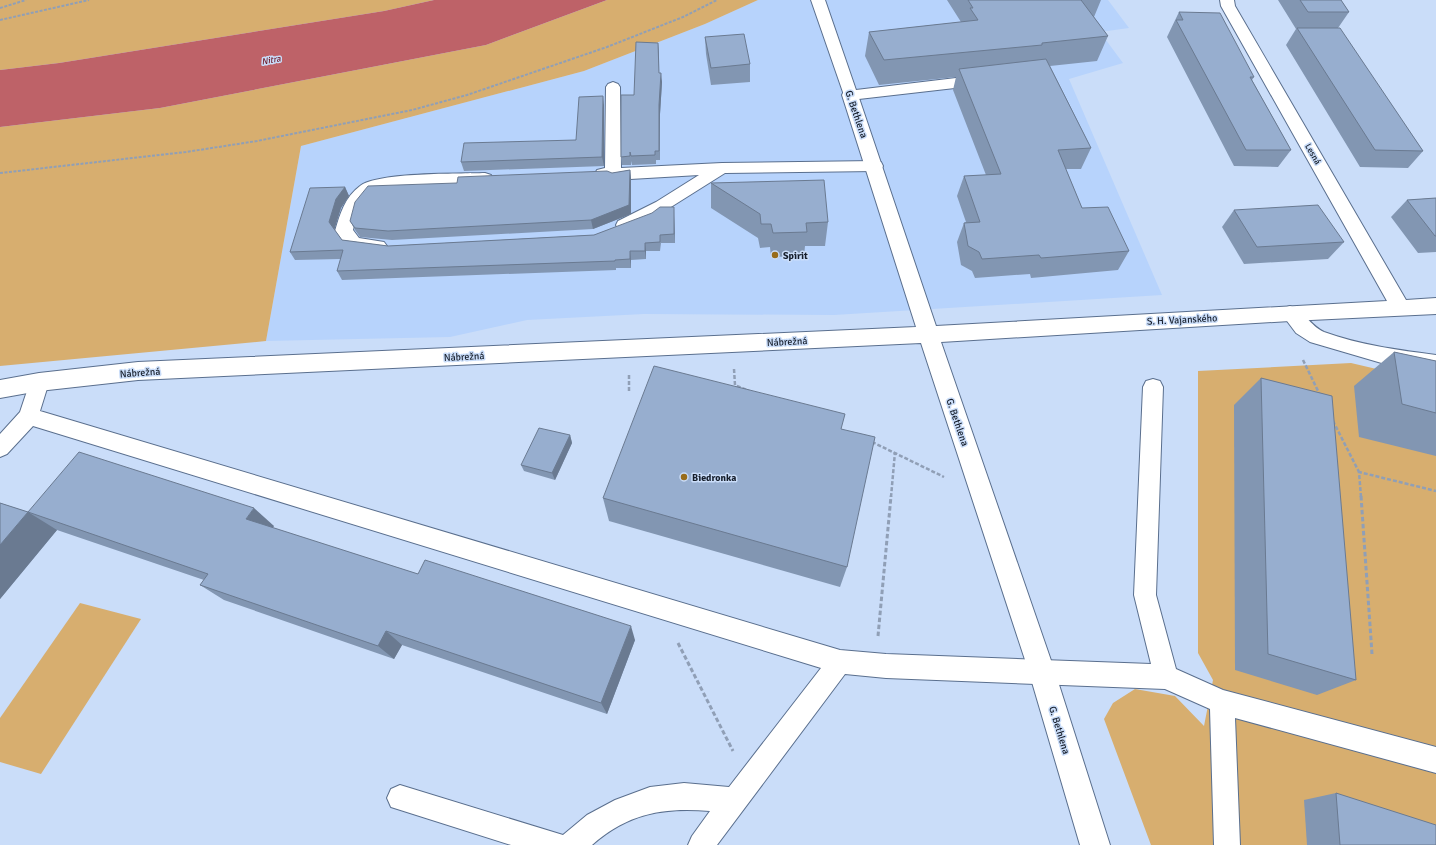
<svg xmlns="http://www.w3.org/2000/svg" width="1436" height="845" viewBox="0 0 1436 845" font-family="Signika,sans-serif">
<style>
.built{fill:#b7d3fc}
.green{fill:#d7ae6f}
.water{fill:#be6268}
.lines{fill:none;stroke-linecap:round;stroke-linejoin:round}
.lane-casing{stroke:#5a6f8e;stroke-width:2}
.street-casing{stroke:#5a6f8e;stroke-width:2}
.path-far2{stroke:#909fb6;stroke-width:2;stroke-dasharray:3 1.5;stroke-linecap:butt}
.path-far1{stroke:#909fb6;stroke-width:2.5;stroke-dasharray:4 2;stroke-linecap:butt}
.path{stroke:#909fb6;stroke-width:3;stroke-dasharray:4.5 2.5;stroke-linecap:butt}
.lane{fill:#fff;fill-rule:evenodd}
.street{fill:#fff;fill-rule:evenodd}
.wall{fill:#8296b2}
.shaded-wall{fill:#6a7a91}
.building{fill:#97aecf;stroke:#6a7a91}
.poi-dot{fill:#986c1a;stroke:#caddf9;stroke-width:1.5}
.labels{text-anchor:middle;stroke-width:3;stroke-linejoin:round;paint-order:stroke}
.far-water-label{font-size:9px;font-style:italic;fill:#6e1725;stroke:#caddf9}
.far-street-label{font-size:9px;fill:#161e2b;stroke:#caddf9}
.street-label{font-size:10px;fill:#161e2b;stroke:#caddf9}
.poi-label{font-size:10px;font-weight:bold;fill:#161e2b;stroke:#caddf9;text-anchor:start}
</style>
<rect width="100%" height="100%" fill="#caddf9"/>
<path class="built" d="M758 0H1108L1129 28 1100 32 1123 63 1069 79 1162 295 834 315 644 314 527 320 450 337 266 341 301 146 584 71 705 24Z"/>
<g class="green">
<path d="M0 0H434L384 11 59 63 0 70Z"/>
<path d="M607 0H758L705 24 584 71 301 146 266 341 0 366V127L160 108 486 45Z"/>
<path d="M1351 363 1436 383V845H1151L1104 719 1113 703 1135 689 1175 696 1204 726 1213 680 1198 653V371Z"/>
<path d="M80 603 141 619 41 774 0 762V718Z"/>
</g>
<path class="water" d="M434 0H607L486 45 160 108 0 127V70L59 63 384 11Z"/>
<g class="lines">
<g class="lane-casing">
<g id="lane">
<path d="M811 0H825L856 90 981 75 986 77 988 80 986 83 981 85 850 100 845 98Z"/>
<path d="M613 82 618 84 620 87 621 168 722 163 875 161 881 162 883 166 881 170 875 171 725 173 655 217 630 229 624 231 618 229 616 225 618 221 656 202 699 175 613 180 597 178 595 174 597 170 605 168 606 87 608 84Z"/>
<path d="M485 173 491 175 493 179 491 183 485 185C463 185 387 183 372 193 360 201 356 217 353 230L359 238 384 242 387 246 384 250 378 252 348 248 335 231C340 214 345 197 360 186 378 172 459 174 485 173Z"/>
<path d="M1290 306C1304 310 1310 326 1324 332 1360 345 1398 350 1436 355V371L1385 364 1310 342 1296 333 1281 313 1284 308Z"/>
<path d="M39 374 46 376 49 382 40 411 840 650 886 654 1151 664 1134 595 1143 387 1146 381 1153 379 1160 381 1163 387 1156 595 1176 669 1223 690 1436 747V773L1235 718 1240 845H1214L1210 709 1165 689 886 678 845 674 717 845H688L692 836 710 811C664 807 628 813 592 845H511L391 807 387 798 391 789 400 785 563 835 587 815 615 800 650 787 684 783 729 787 821 668 33 426 7 454 0 457V434L20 412 32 376Z"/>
</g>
</g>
<g class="street-casing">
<path id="street" d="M1220 0H1234L1235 6 1406 300 1436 298V314L1290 321 941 342 1055 672 1110 845H1080L1029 672 921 343 138 380 39 391 0 398V380L39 373 138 362 916 327 842 95 844 91 850 90 856 91 858 95 936 326 1387 301 1221 6Z"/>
</g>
<g class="path-far2">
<path d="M0 8 26 0"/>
<path d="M0 20 89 0"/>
<path d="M0 173 186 152 257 141 412 110 467 95 607 47 683 17 717 0"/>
</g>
<g class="path-far1">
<path d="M1303 360 1320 395"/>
<path d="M734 369 735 385 749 391"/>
<path d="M629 375V391"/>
<path d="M1333 421 1359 472"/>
<path d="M872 442 944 477"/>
<path d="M891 497 895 452"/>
<path d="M1361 497 1359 472 1436 491"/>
</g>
<g class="path">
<path d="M1361 496 1372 654"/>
<path d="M878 636 891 496"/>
<path d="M678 643 733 751"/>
</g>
<use href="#lane" class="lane"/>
<use href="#street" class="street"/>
</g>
<g class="wall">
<path d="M947 0H1101L1094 17 1108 36 1097 61 1050 66 1091 148 1081 169H1066L1082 208 1129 251 1118 270 1031 278 1030 274 975 278 972 271 961 265 957 242 964 223 966 222 957 196 964 176 986 175 953 90 956 77 879 85 865 56 869 32 961 22Z"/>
<path d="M1278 0H1341L1349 12 1338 28 1423 151 1408 168 1360 167 1286 45 1296 29Z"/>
<path d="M1179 12 1254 77 1252 80 1291 150 1278 167 1234 166 1167 37Z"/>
<path d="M705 37 750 64V82L711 85 706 54Z"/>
<path d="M658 43 659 73 662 82 660 114V160H656V164L632 165 631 161V165H622L621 157 634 95Z"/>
<path d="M604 105V166L464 171 461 162 576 140Z"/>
<path d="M630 170 631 179V214L593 229 392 240 360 237 355 230 350 221 457 183 612 173Z"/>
<path d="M711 183 828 222 825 246H805L804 256 771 257 770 247 760 248 758 238 711 208Z"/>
<path d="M345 187 349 196 341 208 334 229 342 240 388 246 594 235 674 207 675 243H661L660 251H646V259L631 260V268H616V270L342 280 337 271 341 259 295 260 290 252Z"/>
<path d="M1436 198V252L1418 253 1391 217 1407 200Z"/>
<path d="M1234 210 1344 242 1328 259 1244 264 1222 227Z"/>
<path d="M1394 352 1436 361V456L1359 437 1354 386Z"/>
<path d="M1261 378 1356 680 1317 695 1235 670 1234 405Z"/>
<path d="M841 429 847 567 840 587 609 521 603 498Z"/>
<path d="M570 435 572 443 555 480 524 471 521 465Z"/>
<path d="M0 503 28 512 274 526 272 528 418 574 635 640 607 714 402 645 394 659 224 600 200 585 204 580 57 530 0 599Z"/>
<path d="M1336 793 1436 845H1307L1304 800Z"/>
</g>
<g class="shaded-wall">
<path d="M658 43 659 52V82V73Z"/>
<path d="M661 73 662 82 660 114V160L659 105Z"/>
<path d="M603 96 604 105V166L602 157Z"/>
<path d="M630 170 631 179V214L593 229 591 220Z"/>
<path d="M345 187 349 196 341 208 334 231 329 222 336 199Z"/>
<path d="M674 207V216L675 243 674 234Z"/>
<path d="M645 243 646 251V259L645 251Z"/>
<path d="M630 251 631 260V268L630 259Z"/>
<path d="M570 435 572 443 555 480 552 473Z"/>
<path d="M254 508 274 526 266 536 246 519Z"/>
<path d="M28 512 57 530 0 599V545Z"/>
<path d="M631 626 635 640 607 714 601 703Z"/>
<path d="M386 631 402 645 394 659 378 646Z"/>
</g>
<g class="building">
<path d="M968 0H1082H1081L1108 36 1042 43V45L884 60 869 32 978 20 970 8H973Z"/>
<path d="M1300 0H1341L1349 12H1308Z"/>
<path d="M1179 12 1220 13 1254 77H1250L1291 150H1246L1176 20H1183Z"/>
<path d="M1297 28H1340L1423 151 1375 150Z"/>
<path d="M744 34 750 64 711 68 705 37Z"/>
<path d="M636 42 658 43 659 73H661L659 105V151H655V155L631 156 630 152V156L621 157V95H634Z"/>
<path d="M1046 59 1091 148 1058 150 1082 208 1108 207 1129 251 1041 258 1039 255 982 259 979 252 968 246 964 223 980 222 964 176 1001 174 959 69Z"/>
<path d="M603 96 602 157 461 162 464 143 576 140 579 97Z"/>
<path d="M630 170 629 205 591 220 388 231 355 228 350 221 355 202 368 186 457 183 458 177 607 171 612 173Z"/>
<path d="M824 180 828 222 806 223 807 232 773 233 771 224H761L760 214 711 183Z"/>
<path d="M345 187 336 199 329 222 342 240 388 246 594 235 652 213 660 207H674V234L660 235V242L645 243V251H630V259L615 260V261L337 271 343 250 290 252 310 188Z"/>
<path d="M1436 198V236H1435L1407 200Z"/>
<path d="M1318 205 1344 242 1257 247 1234 210Z"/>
<path d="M1394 352 1436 361V413L1402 404Z"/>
<path d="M654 366 845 414 841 429 875 437 847 567 603 498Z"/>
<path d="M1261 378 1332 396 1356 680 1268 654Z"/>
<path d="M539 428 570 435 552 473 521 465Z"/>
<path d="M79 452 254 508 246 519 418 574 425 560 631 626 601 703 386 631 378 646 200 585 208 574 28 512Z"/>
<path d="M0 503 28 512 0 545Z"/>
<path d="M1336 793 1436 825V845H1340Z"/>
</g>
<g class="poi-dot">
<circle cx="775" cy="255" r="4"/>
<circle cx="684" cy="477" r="4"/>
</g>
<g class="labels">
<g class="far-water-label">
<text transform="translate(271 60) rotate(-10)" y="3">Nitra</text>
</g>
<g class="far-street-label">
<text transform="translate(1313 154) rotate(60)" y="3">Lesná</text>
</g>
<g class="street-label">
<text transform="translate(857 114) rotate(71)" y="4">G. Bethlena</text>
<text transform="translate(1182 319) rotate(-3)" y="4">S. H. Vajanského</text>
<text transform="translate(787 341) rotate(-3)" y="4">Nábrežná</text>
<text transform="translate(464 356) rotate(-3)" y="4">Nábrežná</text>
<text transform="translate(140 372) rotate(-4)" y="4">Nábrežná</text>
<text transform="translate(958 422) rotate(71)" y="4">G. Bethlena</text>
<text transform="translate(1060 730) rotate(73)" y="4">G. Bethlena</text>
</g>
<g class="poi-label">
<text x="783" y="259">Spirit</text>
<text x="692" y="481">Biedronka</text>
</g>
</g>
</svg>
